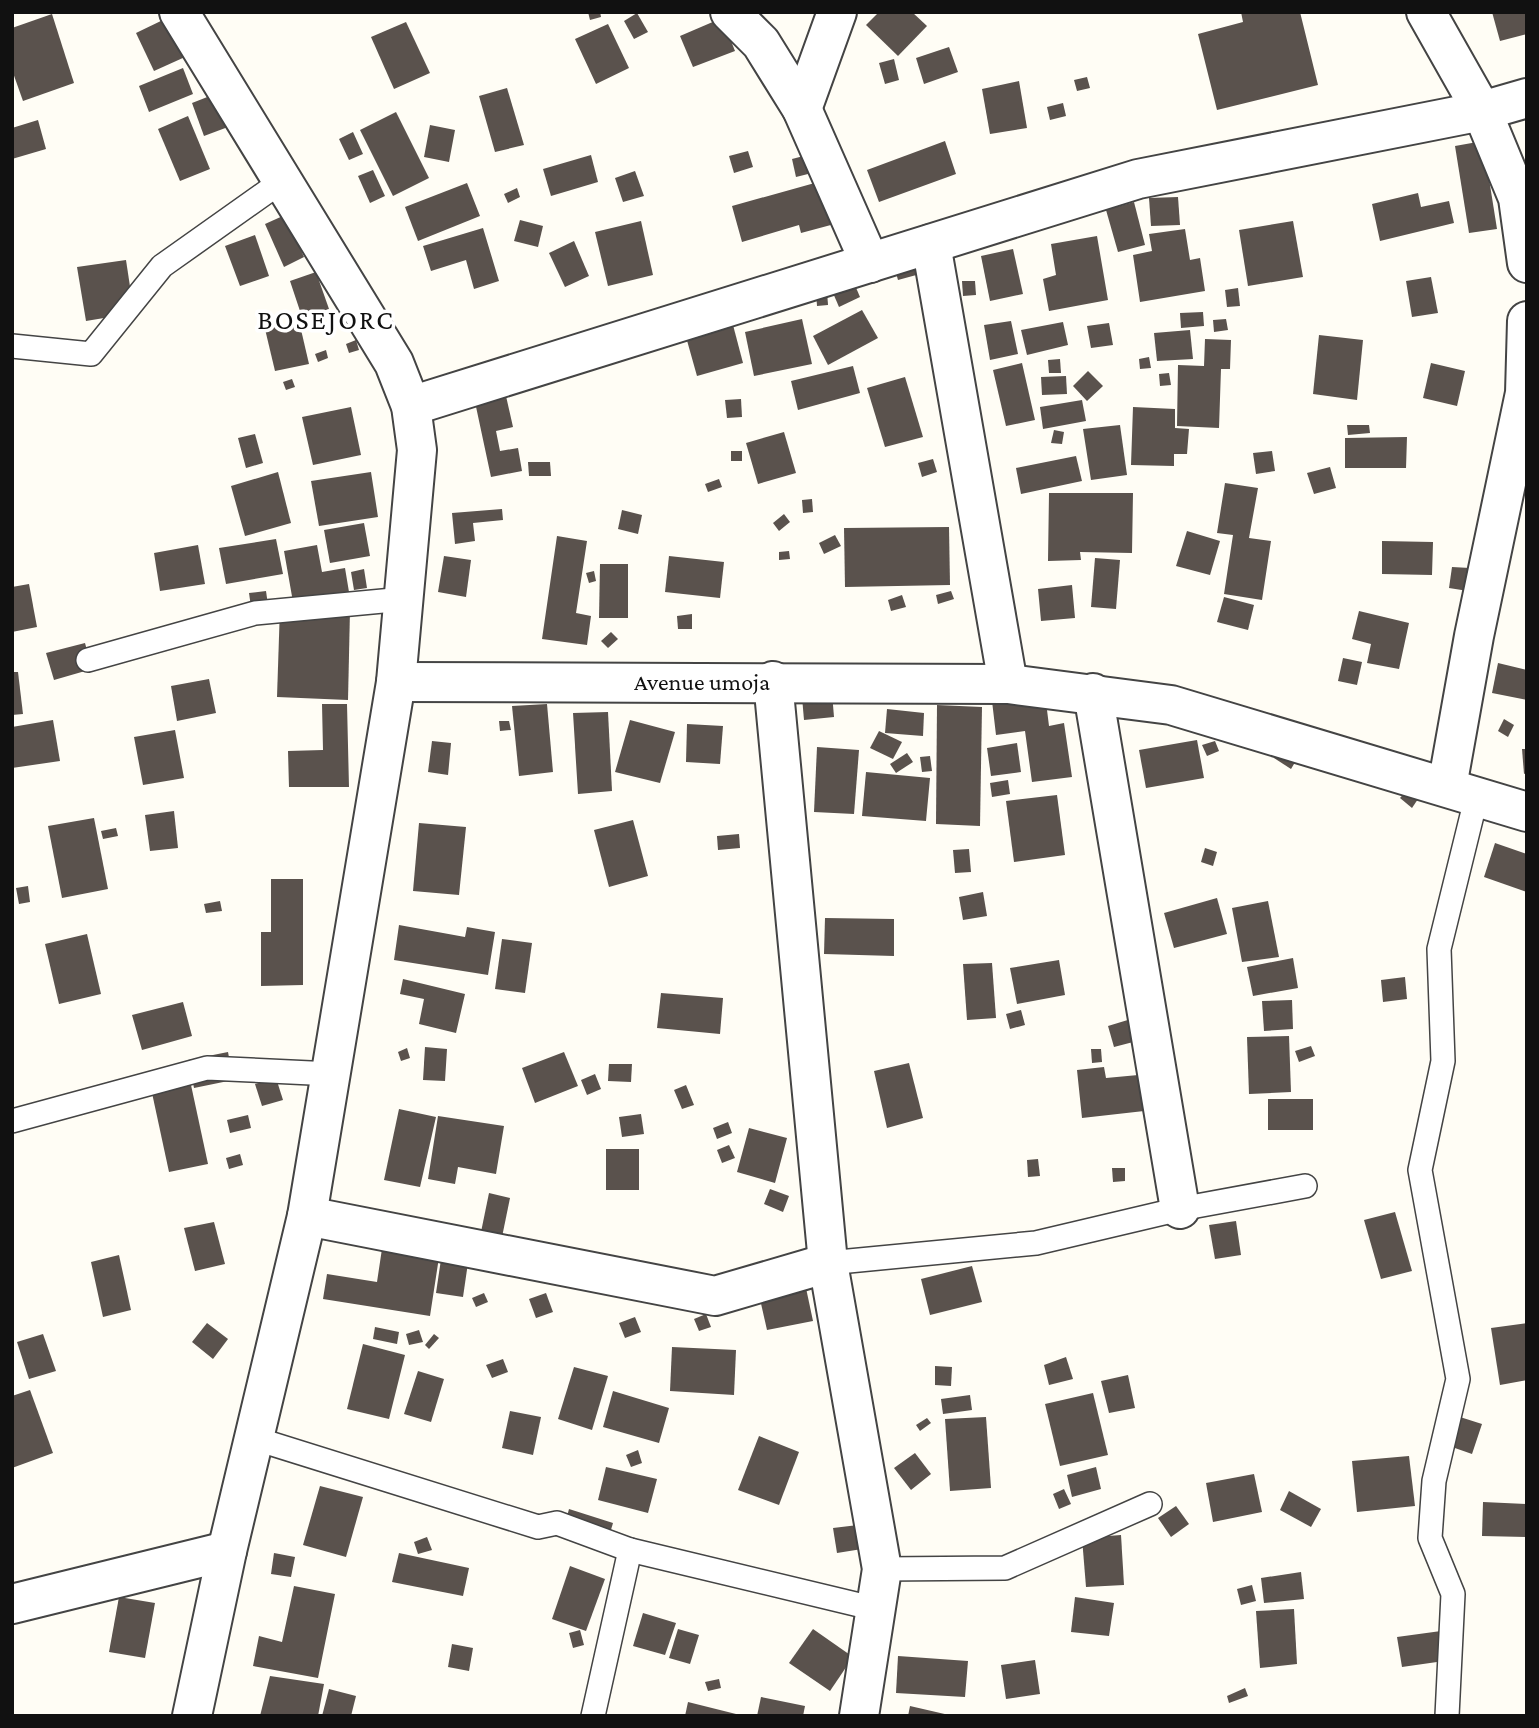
<svg xmlns="http://www.w3.org/2000/svg" width="1539" height="1728" viewBox="0 0 1539 1728" font-family="'Crimson Pro',serif">
<style>
.building{fill:#5a524d}
.lines{fill:none;stroke-linecap:round;stroke-linejoin:round}
.service-casing{stroke:#444;stroke-width:26}
.minor-casing{stroke:#444;stroke-width:42}
.tertiary-casing{stroke:#444;stroke-width:42}
.service{stroke:#fff;stroke-width:23}
.minor{stroke:#fff;stroke-width:38}
.tertiary{stroke:#fff;stroke-width:38}
.labels{text-anchor:middle;stroke-width:7;stroke-linejoin:round;paint-order:stroke}
.street-label{font-size:24px;fill:#111;stroke:#fff}
.quarter-label{font-size:28px;letter-spacing:2px;fill:#111;stroke:#fff}
</style>
<rect width="100%" height="100%" fill="#fffdf5"/>
<g class="building">
<path d="M588 12H600L601 17 590 20Z"/>
<path d="M879 12H912L927 26 898 56 866 25Z"/>
<path d="M1241 12H1300L1318 85 1217 110 1198 34 1243 22Z"/>
<path d="M1492 12H1527V34L1500 41Z"/>
<path d="M637 13 648 32 634 39 624 21Z"/>
<path d="M52 14 74 83 23 101 12 70V28Z"/>
<path d="M167 18 185 57 154 71 136 33Z"/>
<path d="M722 18 735 51 693 67 680 36Z"/>
<path d="M406 22 430 73 394 89 371 37Z"/>
<path d="M608 24 629 68 596 84 575 39Z"/>
<path d="M949 47 958 72 924 84 916 58Z"/>
<path d="M894 59 899 80 885 84 879 63Z"/>
<path d="M183 68 193 94 149 112 139 86Z"/>
<path d="M1087 77 1090 88 1077 91 1074 80Z"/>
<path d="M1019 81 1027 128 990 134 982 89Z"/>
<path d="M507 88 524 145 495 152 479 96Z"/>
<path d="M215 94 228 127 204 136 192 103Z"/>
<path d="M1063 103 1066 116 1050 120 1047 107Z"/>
<path d="M396 112 429 178 393 196 360 130Z"/>
<path d="M188 116 210 169 180 181 158 129Z"/>
<path d="M38 120 46 149 12 159V128Z"/>
<path d="M430 125 455 130 449 162 424 157Z"/>
<path d="M353 132 363 154 349 160 339 139Z"/>
<path d="M945 141 956 174 879 202 867 170Z"/>
<path d="M1483 141 1497 229 1469 233 1455 146Z"/>
<path d="M748 151 753 167 734 173 729 156Z"/>
<path d="M819 152 824 170 796 177 792 159Z"/>
<path d="M591 155 598 182 551 196 543 169Z"/>
<path d="M373 170 385 196 370 203 358 176Z"/>
<path d="M635 171 644 196 623 202 615 178Z"/>
<path d="M829 179 842 222 801 233 799 225 742 242 732 206Z"/>
<path d="M467 183 480 216 418 241 405 207Z"/>
<path d="M517 188 520 197 508 203 504 194Z"/>
<path d="M1418 193 1421 207 1449 201 1454 223 1380 241 1372 204Z"/>
<path d="M1178 197 1180 225 1151 226 1149 198Z"/>
<path d="M1134 202 1145 245 1118 252 1106 210Z"/>
<path d="M285 215 304 257 284 267 265 224Z"/>
<path d="M520 220 543 226 538 247 514 241Z"/>
<path d="M641 221 653 275 608 286 595 232Z"/>
<path d="M1293 221 1303 277 1248 286 1239 230Z"/>
<path d="M483 228 499 281 474 289 466 260 431 271 423 246Z"/>
<path d="M1185 229 1190 260 1200 258 1205 291 1140 302 1133 255 1152 251 1149 234Z"/>
<path d="M255 235 269 276 240 286 225 246Z"/>
<path d="M1097 236 1108 300 1049 311 1043 279 1056 275 1051 244Z"/>
<path d="M574 241 589 276 565 287 549 253Z"/>
<path d="M1013 249 1023 294 990 301 981 256Z"/>
<path d="M126 260 134 313 86 321 77 267Z"/>
<path d="M917 261 920 274 898 280 894 266Z"/>
<path d="M316 272 329 309 302 317 290 281Z"/>
<path d="M1431 277 1438 313 1412 317 1406 281Z"/>
<path d="M962 281H975L976 295 963 296Z"/>
<path d="M854 283 860 297 839 307 833 293Z"/>
<path d="M1238 288 1240 306 1227 307 1225 290Z"/>
<path d="M827 291 828 305 817 306 816 292Z"/>
<path d="M862 310 878 338 828 365 813 336Z"/>
<path d="M1203 312 1204 326 1181 328 1180 313Z"/>
<path d="M802 319 812 364 754 376 745 332Z"/>
<path d="M1226 319 1228 330 1214 332 1213 320Z"/>
<path d="M299 321 309 364 275 371 265 329Z"/>
<path d="M1011 321 1018 354 990 360 984 325Z"/>
<path d="M1063 322 1068 345 1027 355 1021 330Z"/>
<path d="M1109 323 1113 345 1091 348 1087 326Z"/>
<path d="M733 325 743 363 697 376 686 337Z"/>
<path d="M1190 330 1193 359 1157 361 1154 333Z"/>
<path d="M1319 335 1363 340 1357 400 1313 394Z"/>
<path d="M1205 339 1231 340 1230 369H1221L1219 428 1177 426 1178 365 1204 366Z"/>
<path d="M356 340 359 350 349 353 346 344Z"/>
<path d="M326 350 328 358 318 362 315 354Z"/>
<path d="M1149 357 1151 368 1140 369 1139 359Z"/>
<path d="M1060 359 1061 373H1049L1048 360Z"/>
<path d="M1022 363 1035 420 1006 426 993 370Z"/>
<path d="M1431 363 1465 371 1457 406 1423 398Z"/>
<path d="M853 366 860 393 798 410 791 381Z"/>
<path d="M1088 371 1103 386 1087 401 1073 386Z"/>
<path d="M1169 373 1171 385 1160 386 1159 374Z"/>
<path d="M1066 376 1067 394 1042 395 1041 377Z"/>
<path d="M905 377 923 437 885 447 867 388Z"/>
<path d="M292 379 295 387 286 390 283 382Z"/>
<path d="M506 396 513 427 496 431 500 451 518 448 522 471 491 477 475 402Z"/>
<path d="M741 399 742 417 727 418 725 400Z"/>
<path d="M1082 400 1086 421 1043 429 1040 407Z"/>
<path d="M351 407 361 455 313 465 302 417Z"/>
<path d="M1133 407 1175 409V428L1189 429 1187 454H1174V466L1131 465Z"/>
<path d="M1120 425 1127 475 1091 480 1083 429Z"/>
<path d="M1347 425H1369L1370 433 1348 435Z"/>
<path d="M1054 430 1064 432 1062 444 1051 443Z"/>
<path d="M784 432 796 473 758 484 746 443Z"/>
<path d="M255 434 263 463 246 468 238 438Z"/>
<path d="M1407 437 1406 468H1345V438Z"/>
<rect x="731" y="451" width="11" height="10"/>
<path d="M1272 451 1275 471 1256 474 1253 453Z"/>
<path d="M1076 456 1082 481 1021 494 1016 468Z"/>
<path d="M933 459 937 472 922 477 918 463Z"/>
<path d="M528 462H550L551 476H529Z"/>
<path d="M1330 467 1336 488 1314 494 1307 473Z"/>
<path d="M278 472 291 523 245 536 231 486Z"/>
<path d="M371 472 378 517 319 526 311 481Z"/>
<path d="M719 479 722 487 708 492 705 484Z"/>
<path d="M1225 483 1258 488 1249 538 1271 541 1262 600 1224 594 1233 535 1217 533Z"/>
<path d="M1049 493H1133L1132 553 1080 552 1081 560 1048 561Z"/>
<path d="M812 499 813 512 803 513 802 500Z"/>
<path d="M502 509 503 520 473 523 475 541 455 544 452 513Z"/>
<path d="M622 510 642 515 638 534 618 529Z"/>
<path d="M784 514 790 522 779 531 773 523Z"/>
<path d="M364 523 370 556 330 563 324 530Z"/>
<path d="M949 527 950 585 845 587 844 528Z"/>
<path d="M1187 531 1220 541 1210 575 1176 566Z"/>
<path d="M835 535 841 546 824 554 819 543Z"/>
<path d="M557 536 587 541 576 613 591 616 587 645 542 639Z"/>
<path d="M276 539 283 574 226 584 219 548Z"/>
<path d="M1382 541 1433 542 1432 575 1382 574Z"/>
<path d="M198 545 205 584 160 591 154 553Z"/>
<path d="M317 545 322 572 345 568 349 592 293 602 284 551Z"/>
<path d="M789 551 790 559 779 560V552Z"/>
<path d="M444 556 471 560 466 597 438 592Z"/>
<path d="M669 556 724 562 720 598 665 592Z"/>
<path d="M1095 558 1120 560 1116 609 1091 607Z"/>
<path d="M600 564H628V618H599Z"/>
<path d="M1452 567 1470 568 1468 591 1449 588Z"/>
<path d="M364 569 367 588 354 590 351 572Z"/>
<path d="M594 571 596 581 589 583 586 573Z"/>
<path d="M29 584 37 627 12 632V587Z"/>
<path d="M1072 585 1075 618 1041 621 1038 589Z"/>
<path d="M266 591 268 605 251 607 249 593Z"/>
<path d="M951 591 954 599 938 604 936 595Z"/>
<path d="M902 595 906 607 891 611 888 600Z"/>
<path d="M1224 597 1254 605 1248 630 1217 622Z"/>
<path d="M280 607 350 610 348 700 277 697Z"/>
<path d="M1359 611 1409 623 1399 669 1367 663 1371 644 1352 639Z"/>
<path d="M692 614V629H678L677 616Z"/>
<path d="M611 632 618 639 608 648 601 641Z"/>
<path d="M85 643 92 669 54 680 46 653Z"/>
<path d="M1343 658 1362 662 1357 685 1338 681Z"/>
<path d="M1498 663 1527 670V700L1492 693Z"/>
<path d="M12 672H18L23 714 12 715Z"/>
<path d="M209 679 216 713 177 721 171 686Z"/>
<path d="M832 693 834 717 804 720 802 697Z"/>
<path d="M1045 694 1049 726 1064 723 1072 777 1032 782 1025 731 996 735 992 701Z"/>
<path d="M322 704H347L349 787H289L288 751 323 750Z"/>
<path d="M547 704 553 772 519 776 512 706Z"/>
<path d="M937 705 982 707 980 826 936 824Z"/>
<path d="M887 709 924 713 923 736 885 733Z"/>
<path d="M608 712 612 791 578 794 573 713Z"/>
<path d="M1504 719 1514 725 1508 737 1498 731Z"/>
<path d="M53 720 60 761 12 768V727Z"/>
<path d="M630 720 675 732 660 783 615 772Z"/>
<path d="M499 721H509L511 730 500 731Z"/>
<path d="M687 724 723 726 720 764 686 762Z"/>
<path d="M175 730 184 778 143 785 134 737Z"/>
<path d="M879 731 902 742 893 759 870 748Z"/>
<path d="M1197 740 1204 778 1146 788 1139 750Z"/>
<path d="M432 741 451 743 448 775 428 772Z"/>
<path d="M1215 741 1219 751 1207 756 1202 745Z"/>
<path d="M1017 743 1021 772 991 776 987 748Z"/>
<path d="M817 747 859 750 854 814 814 812Z"/>
<path d="M1280 748 1297 759 1291 769 1274 758Z"/>
<path d="M1522 749H1527V773L1524 774Z"/>
<path d="M907 753 913 762 896 773 890 764Z"/>
<path d="M930 756 932 771 922 772 920 757Z"/>
<path d="M866 772 930 778 926 821 862 816Z"/>
<path d="M1008 780 1010 794 992 797 990 783Z"/>
<path d="M1409 788 1420 796 1412 808 1400 798Z"/>
<path d="M1057 795 1065 855 1014 862 1006 801Z"/>
<path d="M174 811 178 848 150 851 145 815Z"/>
<path d="M94 818 108 889 62 898 48 826Z"/>
<path d="M633 820 648 876 609 887 594 830Z"/>
<path d="M419 823 466 827 459 895 413 891Z"/>
<path d="M116 828 118 836 103 839 101 831Z"/>
<path d="M739 834 740 848 718 850 717 836Z"/>
<path d="M1495 843 1527 854V892L1484 877Z"/>
<path d="M1205 848 1217 852 1213 866 1201 862Z"/>
<path d="M969 849 971 872 955 873 953 850Z"/>
<path d="M271 879H303V985L261 986V932H271Z"/>
<path d="M28 886 30 902 19 904 16 888Z"/>
<path d="M983 892 987 916 963 920 959 897Z"/>
<path d="M1217 898 1227 934 1174 948 1164 913Z"/>
<path d="M220 901 222 911 206 913 204 904Z"/>
<path d="M1268 901 1279 957 1242 962 1232 908Z"/>
<path d="M825 918 894 919V956L824 954Z"/>
<path d="M399 925 465 937 467 927 495 932 488 975 394 960Z"/>
<path d="M87 934 101 994 59 1004 45 944Z"/>
<path d="M502 939 532 943 525 993 495 989Z"/>
<path d="M1293 958 1298 988 1253 996 1247 967Z"/>
<path d="M1059 960 1065 995 1017 1004 1010 968Z"/>
<path d="M992 963 996 1018 967 1020 963 964Z"/>
<path d="M1405 977 1407 999 1383 1002 1381 980Z"/>
<path d="M403 979 465 994 456 1033 419 1024 424 999 400 994Z"/>
<path d="M661 993 723 998 720 1034 657 1028Z"/>
<path d="M1292 1000 1293 1029 1264 1031 1262 1001Z"/>
<path d="M183 1002 192 1036 142 1050 132 1015Z"/>
<path d="M1021 1010 1025 1025 1010 1029 1006 1014Z"/>
<path d="M1131 1019 1137 1041 1114 1047 1108 1026Z"/>
<path d="M1289 1036 1291 1092 1249 1094 1247 1037Z"/>
<path d="M1311 1046 1315 1056 1299 1062 1295 1051Z"/>
<path d="M425 1047 447 1049 445 1081 423 1080Z"/>
<path d="M407 1048 410 1058 401 1061 398 1052Z"/>
<path d="M1091 1049H1101L1102 1062 1092 1063Z"/>
<path d="M228 1052 233 1080 194 1088 188 1060Z"/>
<path d="M564 1052 578 1086 535 1103 522 1068Z"/>
<path d="M909 1063 923 1118 887 1128 874 1071Z"/>
<path d="M609 1064H632L631 1082 608 1081Z"/>
<path d="M1104 1067 1106 1078 1149 1074 1153 1110 1082 1118 1077 1070Z"/>
<path d="M595 1074 601 1089 587 1095 581 1080Z"/>
<path d="M276 1078 283 1100 262 1106 255 1084Z"/>
<path d="M191 1085 208 1164 169 1172 152 1093Z"/>
<path d="M686 1085 694 1105 682 1109 674 1090Z"/>
<rect x="1268" y="1099" width="45" height="31"/>
<path d="M399 1109 436 1117 420 1187 384 1180Z"/>
<path d="M641 1114 644 1134 622 1137 619 1117Z"/>
<path d="M248 1115 251 1128 230 1133 227 1120Z"/>
<path d="M438 1116 504 1126 496 1174 458 1167 455 1184 428 1179Z"/>
<path d="M728 1122 732 1133 717 1139 713 1128Z"/>
<path d="M749 1128 787 1138 775 1183 737 1172Z"/>
<path d="M729 1145 735 1158 722 1163 717 1150Z"/>
<rect x="606" y="1149" width="33" height="41"/>
<path d="M240 1154 243 1165 229 1169 226 1158Z"/>
<path d="M1038 1159 1040 1176 1028 1177 1027 1160Z"/>
<path d="M1112 1168H1125V1181L1113 1182Z"/>
<path d="M770 1189 789 1196 783 1212 764 1204Z"/>
<path d="M489 1193 510 1198 502 1237 481 1232Z"/>
<path d="M1395 1212 1412 1271 1381 1279 1364 1220Z"/>
<path d="M1236 1221 1241 1255 1215 1259 1209 1225Z"/>
<path d="M214 1222 225 1264 195 1271 184 1228Z"/>
<path d="M386 1222 443 1231 430 1316 323 1299 327 1274 377 1282Z"/>
<path d="M443 1246 470 1249 463 1297 436 1293Z"/>
<path d="M119 1255 131 1310 103 1317 91 1262Z"/>
<path d="M972 1266 982 1302 930 1315 921 1279Z"/>
<path d="M803 1274 813 1321 767 1330 757 1286Z"/>
<path d="M484 1293 488 1302 476 1307 472 1298Z"/>
<path d="M546 1293 553 1312 536 1318 529 1299Z"/>
<path d="M706 1314 711 1327 699 1331 694 1319Z"/>
<path d="M635 1317 641 1332 625 1338 619 1323Z"/>
<path d="M207 1323 228 1339 213 1359 192 1342Z"/>
<path d="M1527 1323V1380L1500 1385 1491 1328Z"/>
<path d="M375 1327 399 1332 397 1344 373 1339Z"/>
<path d="M419 1330 423 1342 409 1345 406 1334Z"/>
<path d="M43 1334 56 1371 29 1379 17 1342Z"/>
<path d="M434 1334 439 1338 429 1349 425 1345Z"/>
<path d="M363 1344 405 1355 389 1419 347 1409Z"/>
<path d="M672 1347 736 1350 734 1395 670 1391Z"/>
<path d="M1066 1357 1073 1379 1049 1385 1044 1365Z"/>
<path d="M503 1359 508 1372 492 1378 486 1365Z"/>
<path d="M935 1366 952 1367 951 1386 935 1385Z"/>
<path d="M574 1367 608 1376 592 1430 558 1419Z"/>
<path d="M418 1371 444 1379 431 1422 404 1414Z"/>
<path d="M1128 1375 1135 1408 1109 1413 1101 1381Z"/>
<path d="M30 1390 53 1453 12 1468V1396Z"/>
<path d="M613 1391 669 1408 659 1443 603 1427Z"/>
<path d="M1093 1393 1108 1455 1060 1466 1045 1404Z"/>
<path d="M970 1395 972 1410 943 1414 941 1399Z"/>
<path d="M510 1411 541 1417 533 1455 502 1448Z"/>
<path d="M986 1417 991 1488 950 1491 945 1419Z"/>
<path d="M1460 1417 1482 1424 1472 1454 1452 1447Z"/>
<path d="M927 1418 931 1423 920 1431 916 1425Z"/>
<path d="M759 1436 799 1452 779 1505 738 1490Z"/>
<path d="M638 1450 642 1463 631 1467 626 1455Z"/>
<path d="M915 1453 931 1474 911 1490 894 1468Z"/>
<path d="M1409 1456 1415 1506 1357 1512 1352 1461Z"/>
<path d="M606 1467 657 1479 648 1513 598 1500Z"/>
<path d="M1096 1467 1101 1489 1072 1497 1067 1475Z"/>
<path d="M1254 1474 1262 1512 1213 1522 1206 1483Z"/>
<path d="M320 1486 363 1497 346 1557 303 1545Z"/>
<path d="M1064 1489 1071 1504 1059 1509 1053 1494Z"/>
<path d="M1289 1491 1321 1509 1311 1527 1280 1510Z"/>
<path d="M1483 1502 1527 1504V1537L1482 1536Z"/>
<path d="M1176 1506 1189 1524 1171 1537 1158 1518Z"/>
<path d="M569 1509 613 1523 608 1540 564 1527Z"/>
<path d="M858 1525 862 1549 837 1553 833 1528Z"/>
<path d="M1121 1535 1124 1585 1086 1587 1082 1538Z"/>
<path d="M427 1537 432 1550 418 1554 414 1542Z"/>
<path d="M274 1553 295 1557 291 1577 271 1574Z"/>
<path d="M399 1553 469 1568 463 1596 392 1582Z"/>
<path d="M570 1566 605 1579 586 1631 552 1619Z"/>
<path d="M1301 1572 1304 1599 1264 1603 1261 1578Z"/>
<path d="M1252 1585 1256 1601 1241 1605 1237 1589Z"/>
<path d="M294 1586 335 1594 318 1678 253 1666 259 1636 282 1642Z"/>
<path d="M119 1597 155 1603 145 1658 109 1652Z"/>
<path d="M1075 1597 1114 1603 1109 1636 1071 1632Z"/>
<path d="M1294 1609 1297 1664 1260 1668 1256 1611Z"/>
<path d="M643 1613 676 1623 665 1655 633 1646Z"/>
<path d="M678 1629 699 1635 690 1664 669 1658Z"/>
<path d="M813 1629 853 1657 830 1691 789 1663Z"/>
<path d="M580 1630 584 1645 573 1648 569 1633Z"/>
<path d="M1441 1631 1444 1661 1402 1667 1397 1637Z"/>
<path d="M452 1644 473 1648 469 1671 448 1667Z"/>
<path d="M898 1656 968 1661 965 1697 896 1693Z"/>
<path d="M1035 1660 1040 1694 1006 1699 1001 1665Z"/>
<path d="M270 1676 324 1684 318 1716H260Z"/>
<path d="M719 1679 721 1688 708 1691 705 1682Z"/>
<path d="M1245 1688 1248 1696 1229 1703 1227 1696Z"/>
<path d="M329 1689 356 1696 351 1716H322Z"/>
<path d="M761 1697 805 1706 803 1716H757Z"/>
<path d="M688 1702 740 1715V1716H685Z"/>
<path d="M910 1706 949 1715V1716H908Z"/>
</g>
<g class="lines">
<g class="service-casing">
<g id="service">
<path d="M12 346 91 354 162 266 282 181"/>
<path d="M88 660 255 613 404 599"/>
<path d="M12 1121 207 1068 332 1074"/>
<path d="M828 1263 1036 1243 1180 1209 1305 1186"/>
<path d="M253 1438 538 1527 557 1523 630 1550 876 1609"/>
<path d="M882 1569 1005 1568 1150 1504"/>
<path d="M593 1716 630 1550"/>
<path d="M1447 1716 1453 1594 1430 1538 1434 1481 1458 1379 1420 1170 1443 1061 1439 949 1476 799"/>
</g>
</g>
<g class="minor-casing">
<g id="minor">
<path d="M730 12 761 43 802 109 870 263"/>
<path d="M1426 12 1482 111 1518 198 1527 263"/>
<path d="M802 109 837 12"/>
<path d="M931 244 1008 684"/>
<path d="M411 406 1138 179 1482 111 1527 98"/>
<path d="M773 681 828 1263 882 1569 859 1716"/>
<path d="M1093 693 1180 1209"/>
<path d="M1447 787 1474 636 1525 393 1527 321"/>
<path d="M307 1216 715 1296 828 1263"/>
<path d="M12 1604 227 1551"/>
</g>
</g>
<g class="tertiary-casing">
<g id="tertiary">
<path d="M179 12 394 363 411 406 417 450 396 682 307 1216 227 1551 192 1716"/>
<path d="M396 682 1008 684 1171 705 1527 812"/>
</g>
</g>
<use href="#service" class="service"/>
<use href="#minor" class="minor"/>
<use href="#tertiary" class="tertiary"/>
</g>
<g class="labels">
<g class="street-label">
<text x="702" y="690">Avenue umoja</text>
</g>
<g class="quarter-label">
<text x="326" y="329">BOSEJORC</text>
</g>
</g>
<rect width="1539" height="1728" fill="none" stroke="#111111" stroke-width="28"/>
</svg>
